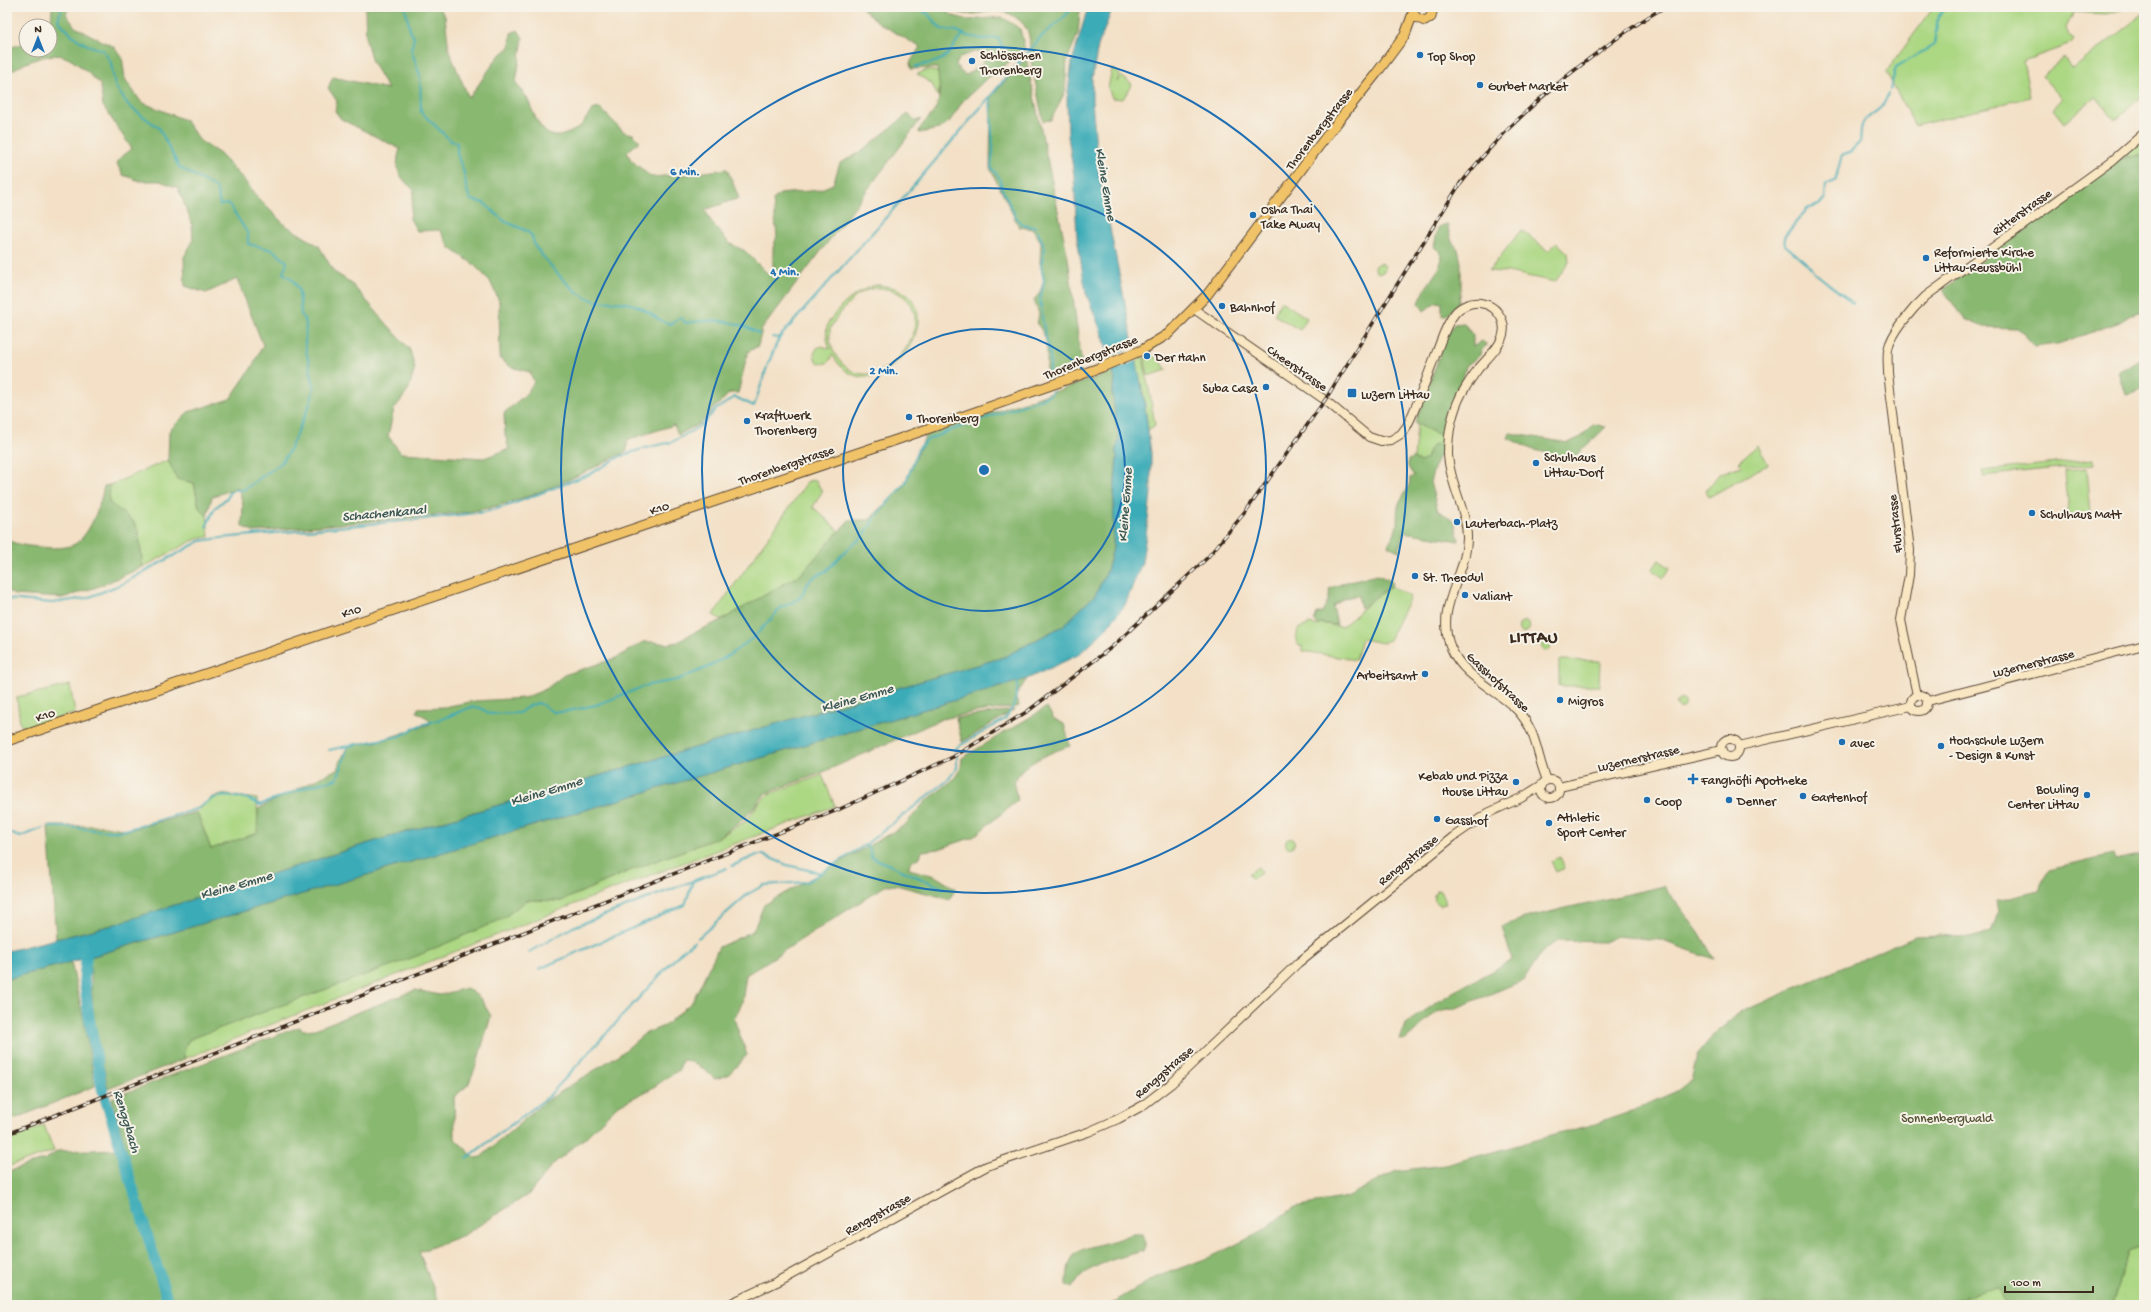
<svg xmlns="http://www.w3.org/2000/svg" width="2151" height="1312" viewBox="0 0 2151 1312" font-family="'Gochi Hand',sans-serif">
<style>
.green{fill:#acd783;stroke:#748050;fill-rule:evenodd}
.forest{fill:#89b871;stroke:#627148;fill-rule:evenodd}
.water{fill:#3aabb7;stroke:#3a6a6a}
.pier{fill:#f3e0c6}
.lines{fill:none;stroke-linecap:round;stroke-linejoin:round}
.stream{stroke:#3aabb7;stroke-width:2}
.river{stroke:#3aabb7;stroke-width:11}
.secondary-casing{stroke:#574537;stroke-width:10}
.primary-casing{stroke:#574537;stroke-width:11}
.secondary{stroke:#f9e7c3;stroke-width:8}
.primary{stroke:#f1c369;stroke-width:9}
.rail-casing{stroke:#3b2a1e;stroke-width:3.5}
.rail{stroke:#f7f3e8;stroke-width:2;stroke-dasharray:6;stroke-linecap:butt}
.ring{fill:none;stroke:#1f6fb2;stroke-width:2}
.poi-dot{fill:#1f6fb2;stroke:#f7f3e8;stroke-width:1.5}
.labels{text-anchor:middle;stroke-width:4;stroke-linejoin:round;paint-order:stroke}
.poi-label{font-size:13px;fill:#3b2a1e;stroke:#f7f3e8;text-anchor:start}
.street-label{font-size:13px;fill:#3b2a1e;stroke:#f7f3e8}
.park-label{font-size:13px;fill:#575537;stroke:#f7f3e8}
.water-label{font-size:14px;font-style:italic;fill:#3b5754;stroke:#f7f3e8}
.district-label{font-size:17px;font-weight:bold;letter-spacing:1px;fill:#3b2a1e;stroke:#f7f3e8}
.centre{fill:#1f6fb2;stroke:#f7f3e8;stroke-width:2}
.ring-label{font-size:12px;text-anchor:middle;font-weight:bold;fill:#1f6fb2;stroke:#f7f3e8;stroke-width:4;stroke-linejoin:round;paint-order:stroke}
</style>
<rect width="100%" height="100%" fill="#f7f3e8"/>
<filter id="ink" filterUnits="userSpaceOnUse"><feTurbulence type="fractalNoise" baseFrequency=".025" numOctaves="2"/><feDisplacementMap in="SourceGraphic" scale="8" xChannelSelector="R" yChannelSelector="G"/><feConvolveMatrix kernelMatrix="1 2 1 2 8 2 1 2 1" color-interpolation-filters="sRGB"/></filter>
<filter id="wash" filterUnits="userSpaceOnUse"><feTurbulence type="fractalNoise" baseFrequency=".012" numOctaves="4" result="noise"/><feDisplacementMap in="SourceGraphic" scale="16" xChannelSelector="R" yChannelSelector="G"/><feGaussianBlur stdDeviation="0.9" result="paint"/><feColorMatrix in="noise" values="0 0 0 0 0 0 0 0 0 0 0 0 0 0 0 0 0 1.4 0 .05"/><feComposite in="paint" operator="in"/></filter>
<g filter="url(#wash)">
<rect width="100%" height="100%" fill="#f3e0c6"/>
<g class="green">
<path d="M1934 7H2132L2106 14 2074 12 2066 28 2069 36 2074 40 2071 44 2023 61 2030 97 1915 126 1886 72Z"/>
<path d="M2144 13V94L2115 120 2095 97 2064 123 2053 109 2062 99 2042 76 2064 58 2073 69Z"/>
<path d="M1112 69 1120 74 1117 82 1121 76 1132 84 1123 99 1112 98 1108 88Z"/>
<path d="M927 70 938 72 940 87 938 97 932 84 917 74Z"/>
<path d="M2144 138V154L2121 158Z"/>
<path d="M1521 230 1548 251 1557 243 1568 253 1569 262 1555 282 1508 272 1489 271Z"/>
<circle cx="1380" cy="268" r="5"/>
<path d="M876 285C975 290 874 431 832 354 831 362 825 367 816 361L814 354 817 348 822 346 830 349C827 342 825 331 828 324 836 308 859 289 876 285ZM881 288C947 297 904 378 863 374 843 372 827 349 830 330 832 321 853 297 861 293 868 289 874 288 881 288Z"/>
<path d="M1281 301 1307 318 1300 330 1274 315Z"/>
<path d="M1150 354 1159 359 1167 370 1148 376 1145 362 1146 356Z"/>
<path d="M1145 356 1144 362 1155 424 1154 426 1148 430 1144 398 1136 361Z"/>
<path d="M1417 424 1437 433 1445 432 1444 448 1442 445 1429 450 1426 459 1420 462 1414 458Z"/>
<path d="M1758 445 1768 464 1709 497 1706 491 1719 474 1741 466 1739 461Z"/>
<path d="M2094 459 2095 464 1983 476 1982 471Z"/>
<path d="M168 460 177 479 194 483 199 508 207 516 209 537 200 538 192 541 143 567 138 529 109 502 110 485Z"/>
<path d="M2087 468 2091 514 2069 516 2065 470Z"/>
<path d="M816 480 822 492 813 507 839 531 801 574 722 620 713 615 808 481Z"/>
<path d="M1659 560 1670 568 1664 578 1652 570Z"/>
<path d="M1391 586 1410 597 1389 640 1383 643 1362 639 1356 660 1303 651V647L1298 645 1296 641 1298 629 1310 624 1318 626 1320 623 1341 627 1353 618 1375 596Z"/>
<circle cx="1524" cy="627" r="5.5"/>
<circle cx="1546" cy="646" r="4.5"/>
<path d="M1559 660 1600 661 1599 686H1559Z"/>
<path d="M70 685 75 713 26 729 20 724 17 697Z"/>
<circle cx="1681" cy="704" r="4.5"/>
<path d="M822 775 835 806 593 897 184 1059 185 1046 190 1039 502 919 527 900 561 901 629 871 717 838 746 821 758 804 769 794Z"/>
<path d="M221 794 257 799 258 833 211 849 197 812 211 798Z"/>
<circle cx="1290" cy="843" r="4.5"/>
<path d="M1560 857 1565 868 1556 872 1551 861Z"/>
<path d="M1258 867 1262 872 1254 878H1251L1248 874Z"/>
<path d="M1437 890 1440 891 1446 904 1440 905 1435 901 1434 895Z"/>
<path d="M44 1125 54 1151 7 1167V1141Z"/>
<path d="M2144 1245V1305H2112L2128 1251Z"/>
<path d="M1999 1287 2006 1305H1934Z"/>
</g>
<g class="forest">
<path d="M52 7H69L66 14 75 27 114 47 122 57 125 79 141 102 185 120 200 141 220 154 244 180 257 197 285 225 319 246 334 272 350 282 410 350 415 368 408 391 394 409 388 436 401 453 484 458 509 449 505 434 504 413 526 394 534 382 530 372 511 367 500 359 499 301 490 281 472 263 450 248 440 230 417 231 410 219 414 190C398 176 394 169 400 149L341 119 335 111 337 101 328 88 333 77 388 89 372 62 366 40 365 7H438L445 16 449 51 469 98 498 57 510 47 511 33 518 30 523 38 516 83C519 88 524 93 527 98 535 115 542 144 566 134 582 128 583 123 592 110L600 108 624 132 633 134 640 141 627 152 631 160 651 177 691 174 727 169 739 198 705 210 712 223 729 243 745 251 768 274 773 268V248L777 236 773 200 780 194 819 190 833 184 840 163 859 153 908 114 916 121 921 119 762 329 758 346 748 352 738 393H730L712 410 701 423 678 435 674 425 627 440V451C576 477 525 503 468 512L253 532 242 526 243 504 238 487 212 497 207 516 199 508 194 483 177 479 168 460 169 431 188 412 230 399 252 367 263 345 237 279 206 293 185 286 184 257 193 241 192 224 178 188 160 181H140L123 175 117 164 120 158 132 149 103 106 100 84C91 76 75 59 62 56 47 52 19 65 7 74V49L26 42V50H50Z"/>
<path d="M861 7H939L954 16 968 20 1002 17 1020 29 1025 50 985 80 963 101 950 121 939 129 919 133C919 125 931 117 935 110 942 97 939 82 937 68L911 69 910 63 920 47 879 23ZM977 51 984 63 966 75 961 72 956 65 960 57Z"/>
<path d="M948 7H1082L1080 11 1078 34 1067 60 1065 92 1051 120 1043 121C1039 99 1034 77 1030 55 1029 46 1031 35 1026 28 1020 18 1006 10 995 11 977 13 965 19 948 7Z"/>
<path d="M1026 58 1068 258 1082 367 1051 378 1047 374C1046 354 1051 340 1037 324L1039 314 1034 300 1039 294 1044 281 1040 263 1041 242 1033 229 1019 227 990 168 991 97Z"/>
<path d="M2144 154V311L2132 314 2120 322 2058 344 2034 347 2023 332 2017 328 1983 327 1965 319 1943 290 2113 160Z"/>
<path d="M1447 224 1452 242 1458 249 1461 263V288L1459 302 1448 314 1442 316V303L1436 302 1424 311 1419 303 1425 289 1440 267 1441 252 1434 247 1438 227Z"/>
<path d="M1464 323 1473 336V347L1482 341 1487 345 1481 350 1480 355 1466 366 1463 379 1445 432 1437 434 1415 423 1447 335 1454 324Z"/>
<path d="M2144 358V386L2134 393 2126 395 2119 371Z"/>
<path d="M1113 372 1115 380 1112 393 1119 441 1115 452 1117 455 1114 494 1113 548 1107 571 1095 595 1064 625 1004 657 369 843 109 926 56 939 48 826H105L128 830 197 812 211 849 257 833 258 809 337 769 346 749 353 744 375 742 430 724 429 719 417 712 418 708 444 707 475 701 524 698 546 689 564 675 616 658 643 642H654L667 644 678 642 691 634 722 620 801 574 849 520H869L903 487 926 435Z"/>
<path d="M1593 424 1606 427 1572 459 1531 449 1508 438 1510 433 1568 443 1581 437Z"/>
<path d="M1434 444 1442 445 1444 448 1437 459 1430 482 1438 511 1454 520 1459 541 1404 532 1399 551 1388 546C1389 540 1395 535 1396 529 1399 520 1395 512 1400 501 1405 492 1410 488 1410 478L1414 476 1408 467V460L1414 458 1420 462 1426 459 1429 450Z"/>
<path d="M110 485 109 502 133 521 138 529 143 567 97 587 62 598 14 595 7 590V540C18 545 27 546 40 547 51 548 62 549 73 545 90 537 101 503 104 486Z"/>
<path d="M1378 575 1392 582 1391 586 1361 608 1358 595 1345 598 1333 606 1337 625 1320 623 1318 626 1314 621 1317 613 1322 612C1326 605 1331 598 1329 589L1349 581Z"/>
<path d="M1027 679 1015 697 1019 706 1016 707 976 712 942 719 821 773 766 793 745 818 717 838 629 871 561 901 527 900 502 919 417 956 190 1039 185 1046 184 1059 108 1089 93 1016 90 957Z"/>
<path d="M1047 707 1053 718 1064 724 1070 746C1053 751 1018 765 1014 784 1014 789 1017 795 1018 800L973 837 939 849 922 851 920 857 910 862 909 869 935 876 956 889 949 899 896 885 885 886 746 975 742 1003 734 1019 747 1055 728 1075 715 1079C705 1070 696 1061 682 1060L679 1070 649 1090 617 1106 586 1137 553 1164 529 1194 464 1235 419 1252 440 1305H7V1172L46 1159 58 1151 126 1149 112 1098 299 1027 303 1030 315 1029 415 990 440 995 467 988 480 998 491 1016 476 1066 468 1085 454 1097 455 1139 475 1158 481 1157 543 1103 623 1052 644 1034 664 1026 692 1002 719 947 753 931 764 905 905 825 925 802 954 779 961 768 962 758Z"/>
<path d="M1014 710 962 742 956 718Z"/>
<path d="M2113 854 2115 860 2144 854V1245L2128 1251 2112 1305H2006L1999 1288 1934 1305H1109L1156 1277 1213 1256 1259 1233 1295 1207 1347 1197 1396 1171 1445 1165 1595 1124 1627 1113 1677 1091 1691 1080 1697 1055 1715 1033 1741 1012 1915 936 1940 935 1970 938 1991 932 1998 913 1996 901 2039 891 2044 878 2050 869Z"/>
<path d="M1664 886 1702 937 1714 959 1660 940 1617 936 1604 942 1558 941 1544 949 1524 980 1454 1009C1431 1007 1422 1029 1405 1040L1400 1039 1405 1024 1453 992 1512 960 1502 926 1525 918 1566 908Z"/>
<path d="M71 962 84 1021 95 1086 7 1122V979Z"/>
<path d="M1132 1234H1142L1146 1243 1143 1251C1119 1258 1085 1264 1072 1288L1067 1285C1067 1249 1079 1250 1109 1242 1117 1240 1124 1237 1132 1234Z"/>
</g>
<path class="water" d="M1088 7H1113L1098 46 1092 79V101L1098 168 1144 398 1151 453V494L1147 528 1142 562 1125 605 1105 630 1078 655 1027 679 377 872 90 957 7 979V951L109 926 369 843 1004 657 1064 625 1095 595 1107 571 1113 548 1114 494 1117 456 1115 452 1119 440 1112 393 1115 380 1104 339 1086 293 1077 238 1074 176 1068 136 1067 98 1072 62Z"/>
<path class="pier" d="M1136 346 1138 360 1110 371 1107 358Z"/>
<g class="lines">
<g class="stream">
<path d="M62 7 58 20C73 37 81 45 103 50L111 63 115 86 129 106 159 128 179 167 216 188 220 205 229 204 248 234V244L273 250 287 262 283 273 293 280 299 291 301 314 306 323 305 345 314 387 310 404 288 453 280 464 243 490H233L229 493 228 497 215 508 206 527"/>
<path d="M405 7 410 30 414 38 411 49 420 75 421 112 451 141 457 143C457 157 457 155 462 167 467 179 464 189 471 200L484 203 504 221 527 231 532 236 535 247C550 264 573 297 596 301 610 303 626 300 639 307 651 312 659 323 671 324L680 317 686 323C710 319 738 320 759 334"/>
<path d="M911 7 927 13 941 29 957 31 967 36 983 39 998 38 1004 50 1019 62"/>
<path d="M915 67C925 63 938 64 946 56 954 49 955 40 965 34"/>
<path d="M1890 90 1896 67 1934 45 1938 16 1946 7"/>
<path d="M990 96 993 150 991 167 1001 180V187L1016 217 1022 225 1035 227"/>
<path d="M1037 230 1045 248 1041 265 1044 281 1040 299 1043 324 1050 356V379"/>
<path d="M1853 303 1815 273 1811 267 1785 245 1784 237 1807 209 1819 205 1825 198 1826 185 1835 181 1842 155 1851 151 1860 142C1861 136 1860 128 1863 123 1872 111 1882 113 1888 94"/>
<path d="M772 337 779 338"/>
<path d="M7 599 52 603 87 598 122 584 200 541 221 538 422 519 485 512 510 505 590 474 621 456 645 448 672 442 702 425 715 410 735 397 754 406 768 364 779 338 897 205 1042 36 1065 16 1073 7"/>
<path d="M329 750 348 746"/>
<path d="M955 752 956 748 1005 719C1014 709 1018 693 1018 679"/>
<path d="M343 762 348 746 400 736 421 725 442 719 471 707 481 708 490 714 519 713 530 705 539 703 553 712H563L596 705 648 685 677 680 706 668 731 654 754 637 781 608 800 598 808 583 815 576 826 571 850 547 863 537 875 517 906 482 918 449 927 440 949 431 1038 400 1051 394 1052 391"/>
<path d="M49 827C74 825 98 833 122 831L197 809 213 798 223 796 246 798 260 805 309 786 337 779 342 765"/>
<path d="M7 832 20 837 43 828"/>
<path d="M865 845 870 850 871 857 943 888"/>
<path d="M732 866 757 855H763L787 865 821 873"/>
<path d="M698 938 748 894 764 885 806 882 821 873 865 845 947 781 957 768V757"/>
<path d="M529 952 573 927 727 868"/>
<path d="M539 969 685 905 693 881"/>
<path d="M467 1158 548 1097 681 952 695 941"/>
</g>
<path class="river" d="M88 943 84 978 89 1017 102 1088 169 1305"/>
</g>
</g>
<g filter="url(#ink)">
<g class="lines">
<g class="secondary-casing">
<g id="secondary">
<path d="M1194 309 1325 400 1369 437 1381 441 1391 440 1401 434 1407 426C1419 402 1427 376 1437 351 1442 338 1446 324 1455 313 1461 306 1471 302 1480 303 1487 304 1494 307 1498 313 1515 335 1491 354 1478 369 1472 377 1467 385 1462 393 1452 412 1448 433 1448 454 1449 483 1468 512 1467 539 1466 578 1434 607 1451 648 1463 677 1496 689 1517 710 1538 732 1536 755 1547 780"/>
<circle cx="1919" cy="703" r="8"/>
<path d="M1917 695 1901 620 1909 575 1910 550 1888 373C1888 365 1887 358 1888 350 1891 333 1913 308 1926 296L2113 160 2144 133"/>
<path d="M1928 701 2144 645"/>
<circle cx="1730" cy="748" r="9"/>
<path d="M1739 746 1911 706"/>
<circle cx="1550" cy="789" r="9"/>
<path d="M1559 787 1722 750"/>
<path d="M727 1305 778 1281 987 1166 1088 1132 1118 1119 1142 1106 1172 1083 1298 963 1453 837 1488 813 1521 798 1542 785"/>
</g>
</g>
<g class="primary-casing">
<g id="primary">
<path d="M1413 10 1415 17 1425 21 1431 17 1433 7"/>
<path d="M7 741 899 439 1102 367 1142 350 1168 334 1207 295 1328 134 1376 74 1405 35 1413 13"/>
</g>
</g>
<use href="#secondary" class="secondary"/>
<use href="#primary" class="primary"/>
<g class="rail-casing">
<g id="rail">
<path d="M1459 186C1496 136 1540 96 1589 59 1614 40 1638 22 1665 7"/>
<path d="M7 1134 840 809 953 757 1028 711 1112 647 1207 558 1246 511 1325 400 1461 182"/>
</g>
</g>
<use href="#rail" class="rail"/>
</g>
</g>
<g class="ring">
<circle cx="984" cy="470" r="141"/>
<circle cx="984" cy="470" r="282"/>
<circle cx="984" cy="470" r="423"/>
</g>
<g class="poi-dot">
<circle cx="1420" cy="55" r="4"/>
<circle cx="972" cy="61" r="4"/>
<circle cx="1480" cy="85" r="4"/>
<circle cx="1253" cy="215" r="4"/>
<circle cx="1926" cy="258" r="4"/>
<circle cx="1222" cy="306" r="4"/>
<circle cx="1147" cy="356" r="4"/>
<circle cx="1266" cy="387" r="4"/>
<rect x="1347" y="388" width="10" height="10" rx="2"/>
<circle cx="909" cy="417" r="4"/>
<circle cx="747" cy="421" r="4"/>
<circle cx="1536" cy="463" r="4"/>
<circle cx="2032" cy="513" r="4"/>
<circle cx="1457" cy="522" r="4"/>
<circle cx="1415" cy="576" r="4"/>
<circle cx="1465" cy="595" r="4"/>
<circle cx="1425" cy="674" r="4"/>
<circle cx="1560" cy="700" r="4"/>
<circle cx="1842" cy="742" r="4"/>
<circle cx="1941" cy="746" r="4"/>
<path d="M1691 773h4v4h4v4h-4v4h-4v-4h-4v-4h4z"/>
<circle cx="1516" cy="782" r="4"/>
<circle cx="2087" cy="795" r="4"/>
<circle cx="1803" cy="796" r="4"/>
<circle cx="1647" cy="800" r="4"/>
<circle cx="1729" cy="800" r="4"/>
<circle cx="1437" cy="819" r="4"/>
<circle cx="1549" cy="823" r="4"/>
</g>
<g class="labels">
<g class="poi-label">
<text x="980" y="59">Schlösschen<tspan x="980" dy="15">Thorenberg</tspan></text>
<text x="1428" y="60">Top Shop</text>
<text x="1488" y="90">Gurbet Market</text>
<text x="1261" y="213">Osha Thai<tspan x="1261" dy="15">Take Away</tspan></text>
<text x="1934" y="256">Reformierte Kirche<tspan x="1934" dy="15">Littau-Reussbühl</tspan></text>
<text x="1230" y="311">Bahnhof</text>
<text x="1155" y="361">Der Hahn</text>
<text x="1258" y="392" text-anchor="end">Suba Casa</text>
<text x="1361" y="398">Luzern Littau</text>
<text x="755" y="419">Kraftwerk<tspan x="755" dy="15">Thorenberg</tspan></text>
<text x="917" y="422">Thorenberg</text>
<text x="1544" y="461">Schulhaus<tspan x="1544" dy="15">Littau-Dorf</tspan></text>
<text x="2040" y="518">Schulhaus Matt</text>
<text x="1465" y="527">Lauterbach-Platz</text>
<text x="1423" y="581">St. Theodul</text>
<text x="1473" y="600">Valiant</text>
<text x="1417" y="679" text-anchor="end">Arbeitsamt</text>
<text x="1568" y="705">Migros</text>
<text x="1949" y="744">Hochschule Luzern<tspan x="1949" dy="15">- Design &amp; Kunst</tspan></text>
<text x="1850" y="747">avec</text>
<text x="1508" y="780" text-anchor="end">Kebab und Pizza<tspan x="1508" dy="15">House Littau</tspan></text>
<text x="1701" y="784">Fanghöfli Apotheke</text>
<text x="2079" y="793" text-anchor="end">Bowling<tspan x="2079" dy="15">Center Littau</tspan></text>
<text x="1811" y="801">Gartenhof</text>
<text x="1655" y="805">Coop</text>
<text x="1737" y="805">Denner</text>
<text x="1557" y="821">Athletic<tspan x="1557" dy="15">Sport Center</tspan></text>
<text x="1445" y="824">Gasshof</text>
</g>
<g class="street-label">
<text transform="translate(1318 128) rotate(-52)" y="5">Thorenbergstrasse</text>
<text transform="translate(2021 211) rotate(-36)" y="5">Ritterstrasse</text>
<text transform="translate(1090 356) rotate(-22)" y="5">Thorenbergstrasse</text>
<text transform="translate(1298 367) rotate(35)" y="5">Cheerstrasse</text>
<text transform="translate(786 464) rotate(-19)" y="5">Thorenbergstrasse</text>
<text transform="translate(659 507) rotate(-19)" y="5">K10</text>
<text transform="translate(1894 524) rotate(-96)" y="5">Flurstrasse</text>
<text transform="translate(351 610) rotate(-19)" y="5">K10</text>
<text transform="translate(2033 662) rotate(-14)" y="5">Luzernerstrasse</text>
<text transform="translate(1499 681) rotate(43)" y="5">Gasshofstrasse</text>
<text transform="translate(45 714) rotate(-19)" y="5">K10</text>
<text transform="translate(1638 757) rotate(-13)" y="5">Luzernerstrasse</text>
<text transform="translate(1407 859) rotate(-39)" y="5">Renggstrasse</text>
<text transform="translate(1163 1071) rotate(-41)" y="5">Renggstrasse</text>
<text transform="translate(877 1213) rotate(-29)" y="5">Renggstrasse</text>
</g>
<g class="park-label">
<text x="1947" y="1122">Sonnenbergwald</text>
</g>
<g class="water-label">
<text transform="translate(1107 184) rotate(80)" y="5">Kleine Emme</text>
<text transform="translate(1124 505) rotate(-86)" y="5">Kleine Emme</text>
<text transform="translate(384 512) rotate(-5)" y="5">Schachenkanal</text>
<text transform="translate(857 697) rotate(-16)" y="5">Kleine Emme</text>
<text transform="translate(546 790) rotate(-17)" y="5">Kleine Emme</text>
<text transform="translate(236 884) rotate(-16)" y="5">Kleine Emme</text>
<text transform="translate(128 1121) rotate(73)" y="5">Renggbach</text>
</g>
<g class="district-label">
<text x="1534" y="642">LITTAU</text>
</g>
</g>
<circle cx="984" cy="470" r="6" class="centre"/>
<g class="ring-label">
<text x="685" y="175">6 Min.</text>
<text x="785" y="275">4 Min.</text>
<text x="884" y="374">2 Min.</text>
</g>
<rect width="2151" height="1312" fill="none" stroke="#f7f3e8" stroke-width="24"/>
<g transform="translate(38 38)"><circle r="19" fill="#f7f3e8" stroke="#aca397"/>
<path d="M0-3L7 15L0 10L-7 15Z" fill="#1f6fb2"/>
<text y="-6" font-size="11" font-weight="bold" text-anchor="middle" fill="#3b2a1e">N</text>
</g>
<path d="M2005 1286v6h88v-6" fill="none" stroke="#3b2a1e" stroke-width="2"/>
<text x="2011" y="1286" font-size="12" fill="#3b2a1e" stroke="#f7f3e8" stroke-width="3" paint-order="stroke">100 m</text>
</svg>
